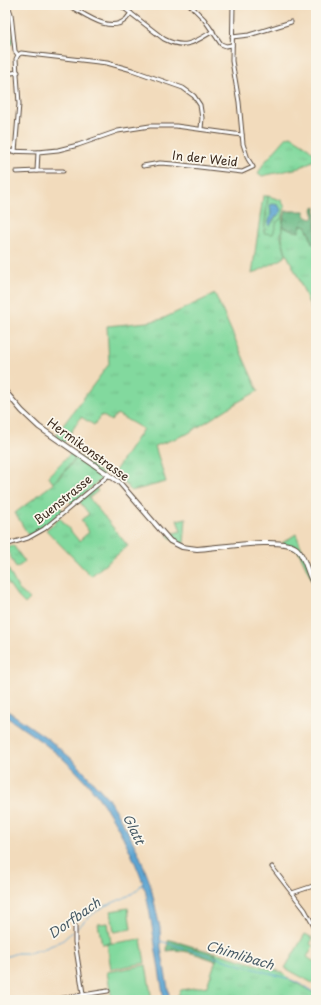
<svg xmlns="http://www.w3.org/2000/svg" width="321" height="1005" viewBox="0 0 321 1005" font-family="'Playpen Sans',sans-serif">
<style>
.grass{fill:url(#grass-tufts);stroke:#5e825e}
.forest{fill:url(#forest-crowns);stroke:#527252}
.wetland{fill:url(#wetland-marsh);stroke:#5e825e}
.green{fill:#82d99e;stroke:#5e825e}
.water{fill:#5ba4d2;stroke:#4b6778}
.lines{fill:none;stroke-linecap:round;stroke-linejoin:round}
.stream{stroke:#5ba4d2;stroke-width:1}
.minor-casing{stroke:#564536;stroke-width:5}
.tertiary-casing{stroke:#564536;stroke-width:6}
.minor{stroke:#fff;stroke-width:3}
.tertiary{stroke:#fff;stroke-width:4}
.labels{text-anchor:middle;stroke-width:3.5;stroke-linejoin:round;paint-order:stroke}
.street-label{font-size:12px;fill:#3b2a1e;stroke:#fbf7ec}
.water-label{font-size:13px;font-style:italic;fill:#485b66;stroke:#fbf7ec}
</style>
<defs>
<pattern id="grass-tufts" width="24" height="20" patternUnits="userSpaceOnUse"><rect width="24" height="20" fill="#82d99e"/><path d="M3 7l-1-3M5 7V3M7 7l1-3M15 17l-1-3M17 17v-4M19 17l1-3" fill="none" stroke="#71ba88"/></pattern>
<pattern id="forest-crowns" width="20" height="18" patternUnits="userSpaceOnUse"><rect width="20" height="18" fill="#69b985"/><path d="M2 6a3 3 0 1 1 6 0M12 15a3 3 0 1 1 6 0" fill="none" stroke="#58976c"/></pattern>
<pattern id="wetland-marsh" width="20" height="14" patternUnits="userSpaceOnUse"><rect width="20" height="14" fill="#82d99e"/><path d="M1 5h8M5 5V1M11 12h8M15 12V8" fill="none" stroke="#71ba88"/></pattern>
</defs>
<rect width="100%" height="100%" fill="#fbf7ec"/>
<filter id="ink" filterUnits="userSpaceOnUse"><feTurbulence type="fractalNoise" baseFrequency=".025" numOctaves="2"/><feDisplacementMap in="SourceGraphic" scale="8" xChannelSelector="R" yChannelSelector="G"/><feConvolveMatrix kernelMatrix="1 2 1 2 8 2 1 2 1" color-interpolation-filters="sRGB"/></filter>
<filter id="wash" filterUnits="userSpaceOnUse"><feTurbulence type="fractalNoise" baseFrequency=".012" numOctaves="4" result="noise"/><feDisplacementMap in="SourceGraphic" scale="16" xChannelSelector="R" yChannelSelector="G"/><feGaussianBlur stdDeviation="0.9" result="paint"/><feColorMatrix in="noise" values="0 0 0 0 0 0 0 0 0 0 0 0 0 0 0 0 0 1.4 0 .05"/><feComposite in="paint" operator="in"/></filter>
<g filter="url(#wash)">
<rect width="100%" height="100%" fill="#f2dbbc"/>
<g class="grass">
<path d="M7 6 10 18 13 44H5V7Z"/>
<path d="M291 136 304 144 316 155V159L299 168 262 176 258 173 264 163 287 137Z"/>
<path d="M263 196H268L264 232 283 217 281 237 286 254 285 257 282 259 252 274Z"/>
<path d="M301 225 307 226 312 243 316 247V321L298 277 286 253 282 238V226L290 230Z"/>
<path d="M215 294 258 391 238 402 187 434 155 446 166 482 131 491 124 483 113 474 143 429 117 414 111 421 102 415 94 425 81 417 64 443 55 436 109 364 107 326 148 322 162 319Z"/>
<path d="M79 456 103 474V478L72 504 66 497 58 504 63 511 40 530 29 536 15 513 54 483Z"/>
<path d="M96 488 98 491 89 498 128 546 91 576 46 530 60 518 79 541 89 532 81 520 89 514 79 501Z"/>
<path d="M186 518 184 545 172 539 167 535 181 531 177 520Z"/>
<path d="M296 534 316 584V588L298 550 282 543Z"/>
<path d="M13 545 25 562 16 568 6 547Z"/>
<path d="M5 563 19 590 30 599 25 604 17 596 6 580H5Z"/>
<path d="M214 952 282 972 289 979 316 994V1000H175L181 990 207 986 217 957Z"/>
</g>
<g class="forest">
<path d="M316 207V247L312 243 309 231H307V226L301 225 299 232 290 230 282 226 286 211H304C305 216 307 218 312 219L314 217 312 209Z"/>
<path d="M171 940 214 953 217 957 216 961C201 956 183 948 167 951L168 941Z"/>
</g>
<path class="wetland" d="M268 196 281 200 285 207 283 217 277 222 273 234 264 233Z"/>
<g class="green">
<path d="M72 452 78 456 53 483 48 476Z"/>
<path d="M128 908 131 929 114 932 111 911Z"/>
<path d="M108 923 111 943 102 944 98 924Z"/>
<path d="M305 934 313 938 310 944 313 946 307 957 316 963V985L285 968Z"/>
<path d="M141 939 145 963 111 969 107 944Z"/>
<path d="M146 965 152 1000H112L107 972Z"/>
</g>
<g class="water">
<path d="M273 204 278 205 282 211 273 220 270 226 268 225 271 214 270 205Z"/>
<path d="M5 709 47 738 72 759 107 797 127 830 139 854 150 883 160 928 161 948 170 1000H164L150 914 145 889 142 885 143 883C124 831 98 787 55 752 39 739 22 728 5 716Z"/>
</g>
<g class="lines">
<g class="stream">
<path d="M76 929C84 922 91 915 100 909 114 900 135 898 143 882"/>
<path d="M160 941 289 979 301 984 316 994"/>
<path d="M5 957 17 953H28L43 949 62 941 73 931"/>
</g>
</g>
</g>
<g filter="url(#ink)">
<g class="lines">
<g class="minor-casing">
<g id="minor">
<path d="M8 5 11 14 15 51 18 55 16 59 19 104 15 152"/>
<path d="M120 5 164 39C185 50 195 42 213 31"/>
<path d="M190 5 204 19 221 44 226 46 232 45"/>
<path d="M73 8C86 15 110 33 125 20 127 19 129 15 131 13"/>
<path d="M232 37 249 35 291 22"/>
<path d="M18 55 21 53 107 63 132 70 183 88 194 96 200 105 202 118 201 129"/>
<path d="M5 74 18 72"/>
<path d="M5 151 38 152 58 150 78 145 118 131 150 126H176L242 135"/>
<path d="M143 166 160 163 174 164 242 172 253 167 248 159 243 144 239 102 232 61 233 5"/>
<path d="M37 171H63"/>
<path d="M16 172 37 171 38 152"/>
<path d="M5 545 28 538 44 529 109 475"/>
<path d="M272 867 305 910 316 930"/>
<path d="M292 893 316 885"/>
<path d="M75 925V942L84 1000"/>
<path d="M51 1000 108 991"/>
</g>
</g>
<g class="tertiary-casing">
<path id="tertiary" d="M5 391 22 411 39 427 119 482 170 541 182 547 197 549C217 548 284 536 297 549 307 559 307 576 316 588"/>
</g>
<use href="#minor" class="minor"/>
<use href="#tertiary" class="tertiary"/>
</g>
</g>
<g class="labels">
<g class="street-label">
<text transform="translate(205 159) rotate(6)" y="4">In der Weid</text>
<text transform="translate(88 450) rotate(36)" y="4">Hermikonstrasse</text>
<text transform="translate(63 500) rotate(-39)" y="4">Buenstrasse</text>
</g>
<g class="water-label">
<text transform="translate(134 829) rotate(64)" y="5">Glatt</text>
<text transform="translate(74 918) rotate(-35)" y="5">Dorfbach</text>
<text transform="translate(240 955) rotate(17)" y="5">Chimlibach</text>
</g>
</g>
<rect width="321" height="1005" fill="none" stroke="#fbf7ec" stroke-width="20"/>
</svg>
